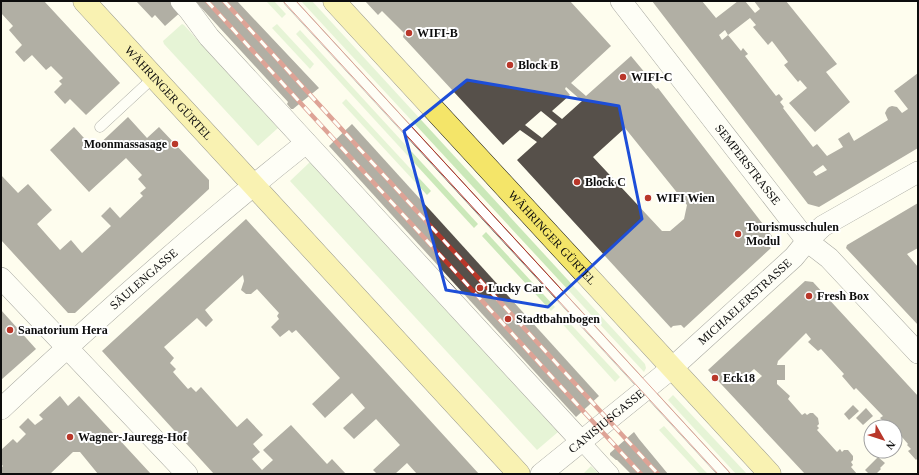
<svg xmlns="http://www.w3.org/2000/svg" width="919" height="475" viewBox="0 0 919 475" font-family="Georgia,serif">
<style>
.green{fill:#cbe8b9}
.building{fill:#56504a;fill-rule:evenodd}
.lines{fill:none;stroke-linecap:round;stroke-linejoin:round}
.service-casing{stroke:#404040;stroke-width:11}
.pedestrian-casing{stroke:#404040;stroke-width:17}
.minor-casing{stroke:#404040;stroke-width:22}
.primary-casing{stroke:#1e1e1e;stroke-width:23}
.service{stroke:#fff;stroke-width:10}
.pedestrian{stroke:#fff;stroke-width:16}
.minor{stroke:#fff;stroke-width:21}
.primary{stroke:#f4e569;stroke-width:22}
.tram{stroke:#b9372a;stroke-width:1}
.rail-casing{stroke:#b9372a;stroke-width:4.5}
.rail{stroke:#fff;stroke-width:3;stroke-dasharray:9;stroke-linecap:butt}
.marked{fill:none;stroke:#1d4ed8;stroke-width:3;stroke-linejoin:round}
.poi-dot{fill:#b9372a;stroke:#fff;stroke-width:1.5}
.labels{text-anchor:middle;stroke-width:4;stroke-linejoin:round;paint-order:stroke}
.poi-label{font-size:12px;font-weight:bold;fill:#0d0d0d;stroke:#fff;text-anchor:start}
.street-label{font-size:12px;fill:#0d0d0d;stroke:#fff}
</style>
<rect width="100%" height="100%" fill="#fefdee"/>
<g class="green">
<path d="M266 1H274L286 14 282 18Z"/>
<path d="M301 1H312L645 364 646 368 644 372Z"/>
<path d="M182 24 184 25 278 128 258 146 164 44 163 41Z"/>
<path d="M277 24 314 64 310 69 272 28Z"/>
<path d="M300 30 478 224 474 228 296 34Z"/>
<path d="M346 99 431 191 427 195 342 103Z"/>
<path d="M310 162 558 432 537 450 290 181Z"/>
<path d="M486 232 555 307 551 311 482 236Z"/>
<path d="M562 315 620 377 615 382 558 319Z"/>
<path d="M673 395 747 474H736L668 400Z"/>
<path d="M664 426 703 469 708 474H700L659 430Z"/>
<path d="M591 466 599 474H583Z"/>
</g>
<g class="building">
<path d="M1 1H44L120 83 86 115 70 99 65 104 54 92 62 84 59 81 63 78 51 66 46 70 32 55 24 62 15 52 22 45 9 30 13 26 1 13Z"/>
<path d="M136 1H175L183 10 165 26 155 15 152 18Z"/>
<path d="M195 1H237L319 88 293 109H291L287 104 288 102Z"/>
<path d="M365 1H570L611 46 571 83 586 96 631 56 646 74 645 76 656 89 658 88 772 236 769 239V246L771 248 684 328 681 325 673 326 671 328 517 160 537 142 520 130 503 145 403 37 404 33 382 11 378 15ZM566 87 582 101 562 119 552 111 570 95 565 89ZM541 111 557 124 542 138 525 125ZM625 128 687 205 684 219 670 231H662L593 157Z"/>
<path d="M652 1H702L716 18 738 1H745L755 13 760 9 754 1H786L837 64 826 72 850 102 815 132 789 103 807 88 800 80 798 82 784 65 788 62 772 41 768 45 753 27 756 25 750 18 728 35 725 30 719 35 722 40 728 35 741 51 743 48 748 54 745 56 776 96 779 94 783 99 780 102 784 107 783 108 813 147 817 144 827 156 843 147 838 139 849 132 854 141 888 120 885 113 887 109 889 107 892 106 897 107 902 113 908 109 894 91 918 73V148L819 207 808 204ZM823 165 827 170 816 176 813 172Z"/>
<path d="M128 117 147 138 159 127 209 180V189L75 313H68L1 240V175L18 193 28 184 52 210 37 224 60 250 71 240 82 253 111 226 101 216 110 207 120 218 143 196 140 193 146 188 138 179 142 175 126 158 89 192 50 150 74 127 94 149Z"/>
<path d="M352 124 599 396 576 417 329 146Z"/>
<path d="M918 203V248L907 254 918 267V325L846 248 847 245Z"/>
<path d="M246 219 332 313 479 474H417L407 463 395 474H377L373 470 400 445 376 419 354 439 343 428 365 408 352 393 325 418 312 404 340 378 296 330 292 333 289 330 280 337 271 327 279 319 277 316 279 313 257 289 251 294H246L241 290 244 281 243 275 205 310 213 320 206 327 197 318 164 347 174 358 170 363 176 369 173 372 188 389 191 387 196 392 201 387 237 427 247 418 263 435 253 444 260 452 252 459 262 470 273 460 263 450 291 425 327 464 332 459 346 474H286L285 473 283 474H214L151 405 102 351Z"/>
<path d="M805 281 813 282 918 396V458L916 460 908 451 911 449 907 445 908 444 895 429V427H881L880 426 882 424 881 422 883 421 880 418 883 416 856 388 854 390 842 376 844 374 821 349 818 351 808 342 811 339 806 333 778 361 777 365H785V380H777V384L790 396 788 399 802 415 805 413 807 415 810 413H813L818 418 819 424 817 426 819 428 817 430 837 452 840 449 842 452 844 450H848L853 456V460L851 462 853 465 851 467 857 474H805L708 370ZM754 369 762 376 751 386 744 378Z"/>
<path d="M1 310 36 349 1 380Z"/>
<path d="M60 396 68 406 79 396 151 474H98L80 452H73L50 474H1V468L3 466 1 464V450L13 439 17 443 26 434 19 427 28 418 35 425 43 419 39 415Z"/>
<path d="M853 405 859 411 849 420 844 414Z"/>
<path d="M866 408 873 416 863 425 856 418Z"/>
<path d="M634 432 639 439 668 474H631L617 460H616L610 455V453Z"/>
<path d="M878 457 885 463 880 468 881 469 876 474H869L865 470Z"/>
</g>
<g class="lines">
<g class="service-casing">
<g id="service">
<path d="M289 1 724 474"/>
<path d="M100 127 154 77"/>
</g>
</g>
<g class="pedestrian-casing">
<path id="pedestrian" d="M581 441 611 474"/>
</g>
<g class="minor-casing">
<g id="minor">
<path d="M181 1 189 10 209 37 581 441"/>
<path id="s1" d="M621 1 807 241 829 258 918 353"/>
<path d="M1 278 187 474"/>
<path id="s2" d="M1 409C99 317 200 227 306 143"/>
<path id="s3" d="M541 474 672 368 794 257 807 241 823 226 918 172"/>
</g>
</g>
<g class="primary-casing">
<g id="primary">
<path id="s4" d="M84 1 519 474"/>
<path id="s5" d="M334 1 770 474"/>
</g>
</g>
<use href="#service" class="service"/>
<use href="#pedestrian" class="pedestrian"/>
<use href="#minor" class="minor"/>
<use href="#primary" class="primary"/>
<g class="tram">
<path d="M283 1 718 474"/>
<path d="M296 1 731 474"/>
</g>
<g class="rail-casing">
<g id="rail">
<path d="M207 1 641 474"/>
<path d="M224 1 658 474"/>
</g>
</g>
<use href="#rail" class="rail"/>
</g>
<path d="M0 0H919V475H0ZM467 80 619 106 642 219 548 307 446 290 404 131Z" fill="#fefdee" fill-opacity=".55" fill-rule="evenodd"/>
<path class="marked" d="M467 80 619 106 642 219 548 307 446 290 404 131Z"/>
<g class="poi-dot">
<circle cx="409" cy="33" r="4"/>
<circle cx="510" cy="65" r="4"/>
<circle cx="623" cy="77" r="4"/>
<circle cx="175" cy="144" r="4"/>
<circle cx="577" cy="182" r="4"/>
<circle cx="648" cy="198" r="4"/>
<circle cx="738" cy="234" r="4"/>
<circle cx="480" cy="288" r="4"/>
<circle cx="809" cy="296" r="4"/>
<circle cx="508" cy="319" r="4"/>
<circle cx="10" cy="330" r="4"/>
<circle cx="715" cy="378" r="4"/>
<circle cx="70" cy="437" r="4"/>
</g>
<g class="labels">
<g class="poi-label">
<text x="417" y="37">WIFI-B</text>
<text x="518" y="69">Block B</text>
<text x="631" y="81">WIFI-C</text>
<text x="167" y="148" text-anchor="end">Moonmassasage</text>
<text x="585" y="186">Block C</text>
<text x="656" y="202">WIFI Wien</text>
<text x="746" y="231">Tourismusschulen<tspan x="746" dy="14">Modul</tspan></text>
<text x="488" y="292">Lucky Car</text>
<text x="817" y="300">Fresh Box</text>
<text x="516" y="323">Stadtbahnbogen</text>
<text x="18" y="334">Sanatorium Hera</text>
<text x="723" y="382">Eck18</text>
<text x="78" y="441">Wagner-Jauregg-Hof</text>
</g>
<g class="street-label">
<text dy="4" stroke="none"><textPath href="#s4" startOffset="125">WÄHRINGER GÜRTEL</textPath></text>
<text dy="4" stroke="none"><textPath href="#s1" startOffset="207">SEMPERSTRASSE</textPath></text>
<text dy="4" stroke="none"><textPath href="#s5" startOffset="322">WÄHRINGER GÜRTEL</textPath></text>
<text dy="4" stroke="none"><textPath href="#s2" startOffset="193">SÄULENGASSE</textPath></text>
<text dy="4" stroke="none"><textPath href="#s3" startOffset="267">MICHAELERSTRASSE</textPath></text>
<text dy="4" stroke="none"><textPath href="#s3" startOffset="84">CANISIUSGASSE</textPath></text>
</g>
</g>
<rect width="919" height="475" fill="none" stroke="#0d0d0d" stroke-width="4"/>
<g transform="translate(883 439) rotate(129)"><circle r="19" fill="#ffffff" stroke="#9e9e9e"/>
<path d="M0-3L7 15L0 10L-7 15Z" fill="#b9372a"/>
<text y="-6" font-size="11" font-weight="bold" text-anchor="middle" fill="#0d0d0d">N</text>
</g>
</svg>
